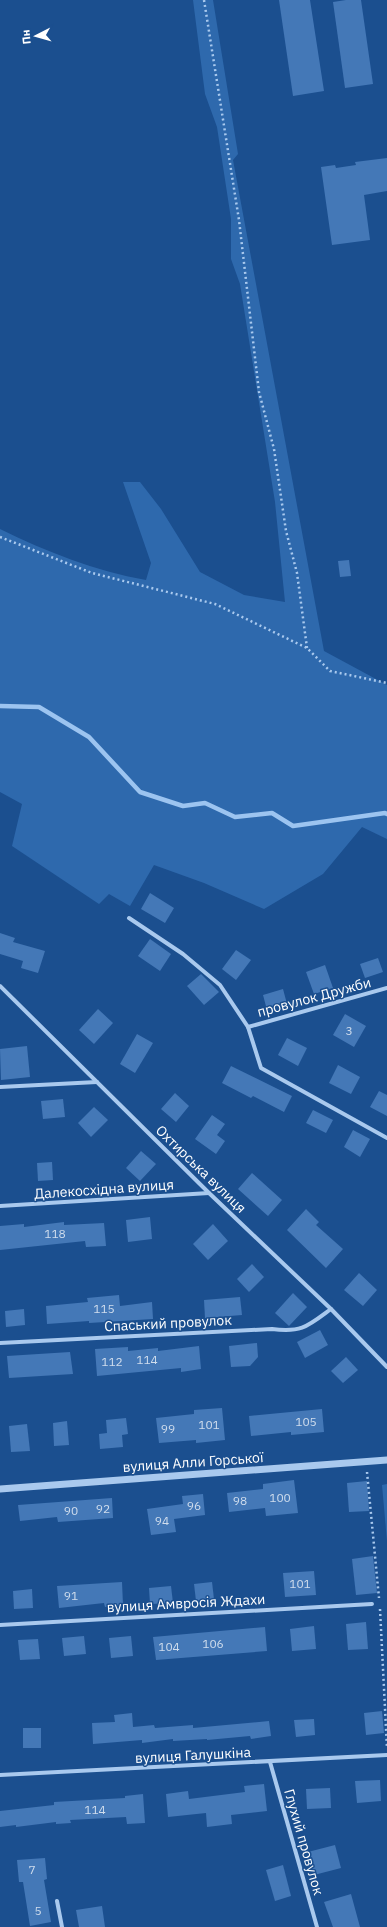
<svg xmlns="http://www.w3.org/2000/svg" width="387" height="1927" viewBox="0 0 387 1927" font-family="'IBM Plex Sans',sans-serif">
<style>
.green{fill:#2e69ad}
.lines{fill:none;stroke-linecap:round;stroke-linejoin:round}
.stream{stroke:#9cc4f0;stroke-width:4.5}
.building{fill:#4478b7}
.path{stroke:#a9c9ee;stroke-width:2.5;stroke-dasharray:2 3;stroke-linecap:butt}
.minor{stroke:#a9c9ee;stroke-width:4}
.tertiary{stroke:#a9c9ee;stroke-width:7}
.labels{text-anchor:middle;stroke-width:3;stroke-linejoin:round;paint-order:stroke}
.number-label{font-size:12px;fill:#d0dded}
.street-label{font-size:14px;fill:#fff;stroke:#1b4f8f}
</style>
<rect width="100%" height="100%" fill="#1b4f8f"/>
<g class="green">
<path d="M193 0H213L238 154 233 160 324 651 387 685V839L362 827 323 874 264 909 204 883 154 865 130 906 109 894 99 904 12 846 22 804 0 792V529C47 552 95 571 146 580L151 563 123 482H140L161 509 200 572 244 595 285 602 275 502 240 284 231 259V219L217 127 205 94Z"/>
<path d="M387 1484V1541L382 1485Z"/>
</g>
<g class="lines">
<path class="stream" d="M0 706 39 707 89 737 140 792 183 806 205 803 235 817 272 813 293 826 385 813 387 814"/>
</g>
<g class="building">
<path d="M279 0H310L324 91 293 96Z"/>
<path d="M346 0H361L373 84 345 88 333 2Z"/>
<path d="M387 158V191L364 195 370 240 332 245 321 167 335 165 336 168 356 165 355 162Z"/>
<path d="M349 560 351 576 340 577 338 561Z"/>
<path d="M150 893 174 908 165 923 141 909Z"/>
<path d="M0 933 15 938 13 942 45 951 38 973 21 968 23 961 0 954Z"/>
<path d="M150 939 171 954 160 971 138 956Z"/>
<path d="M236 950 251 960 236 980 222 969Z"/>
<path d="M378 958 383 972 365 978 360 964Z"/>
<path d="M325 965 333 988 314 994 306 972Z"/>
<path d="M201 974 219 992 204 1005 187 986Z"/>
<path d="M283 989 287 1004 267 1010 263 995Z"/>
<path d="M98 1009 113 1023 94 1044 79 1030Z"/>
<path d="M345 1014 366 1026 354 1047 333 1035Z"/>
<path d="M137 1034 153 1043 135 1073 120 1064Z"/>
<path d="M287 1038 307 1048 298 1066 278 1055Z"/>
<path d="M27 1046 30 1077 1 1080 0 1049Z"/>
<path d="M338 1065 360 1077 351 1094 329 1083Z"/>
<path d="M231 1066 292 1096 284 1112 253 1096 251 1098 222 1083Z"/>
<path d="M379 1091 387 1095V1116L370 1107Z"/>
<path d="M175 1093 189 1106 176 1122 161 1109Z"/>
<path d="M63 1099 65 1117 43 1119 41 1101Z"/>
<path d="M94 1107 108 1120 91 1137 78 1123Z"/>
<path d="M313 1110 333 1120 326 1133 306 1123Z"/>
<path d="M212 1115 225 1124 217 1135 225 1141 216 1154 195 1139Z"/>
<path d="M353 1130 370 1139 360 1157 344 1147Z"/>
<path d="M141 1151 156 1164 140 1181 126 1168Z"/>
<path d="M52 1162 53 1180 38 1181 37 1163Z"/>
<path d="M252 1173 282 1200 268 1216 238 1189Z"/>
<path d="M306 1209 319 1222 316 1225 343 1249 326 1268 287 1230Z"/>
<path d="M150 1217 152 1239 128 1242 126 1220Z"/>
<path d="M64 1222V1225L104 1223 106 1246 86 1247 85 1241 0 1250V1226L24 1224V1227Z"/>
<path d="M213 1224 228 1241 208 1260 193 1244Z"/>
<path d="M252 1264 264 1277 249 1292 237 1279Z"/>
<path d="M359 1273 377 1290 363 1306 344 1290Z"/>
<path d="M293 1293 307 1307 289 1326 275 1313Z"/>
<path d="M119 1295 120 1306 152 1302 153 1319 89 1323V1321L47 1324 46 1306 88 1302 87 1298Z"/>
<path d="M240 1297 242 1315 205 1318 204 1300Z"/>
<path d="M24 1309 25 1325 6 1327 5 1311Z"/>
<path d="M320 1330 328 1345 305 1358 297 1342Z"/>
<path d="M257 1343 258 1357 250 1366 231 1367 229 1346Z"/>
<path d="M199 1346 201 1369 181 1372V1368L97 1376 95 1349 128 1347V1351L158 1348V1351Z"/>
<path d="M70 1352 73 1374 9 1378 7 1356Z"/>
<path d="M346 1357 358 1370 343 1383 331 1371Z"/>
<path d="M222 1408 225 1440 196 1443V1440L159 1443 156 1418 194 1414V1410Z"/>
<path d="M322 1409 324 1432 291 1435V1432L251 1436 249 1416Z"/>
<path d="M126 1418 128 1434 122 1435 123 1447 100 1449 99 1434 107 1433 106 1420Z"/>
<path d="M67 1421 69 1445 54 1446 53 1423Z"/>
<path d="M27 1424 30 1451 11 1452 9 1426Z"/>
<path d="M294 1480 298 1513 266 1516 265 1508 229 1512 227 1493 263 1489V1484Z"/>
<path d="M367 1481 369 1511 349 1512 347 1483Z"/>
<path d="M203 1494 205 1515 174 1519 176 1532 151 1535 147 1509 183 1504 182 1496Z"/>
<path d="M112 1498 113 1518 58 1522 57 1517 20 1521 18 1505Z"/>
<path d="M373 1556 377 1593 356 1595 352 1559Z"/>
<path d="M314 1571 316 1595 285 1597 283 1573Z"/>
<path d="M122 1582 123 1605 105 1607 104 1603 59 1608 57 1586Z"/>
<path d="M212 1582 214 1599 196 1601 194 1584Z"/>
<path d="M171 1586 173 1603 150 1604 149 1588Z"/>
<path d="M32 1589 33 1608 14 1609 13 1591Z"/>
<path d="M366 1622 368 1649 348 1650 346 1624Z"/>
<path d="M314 1626 316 1649 292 1651 290 1629Z"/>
<path d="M265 1627 267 1651 156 1660 153 1637Z"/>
<path d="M84 1636 86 1654 64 1656 62 1638Z"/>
<path d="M131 1636 133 1656 111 1658 109 1638Z"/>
<path d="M38 1639 40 1659 20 1660 18 1640Z"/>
<path d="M382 1711 384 1733 366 1735 364 1713Z"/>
<path d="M132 1713 133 1727 154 1725 155 1728 193 1725V1728L269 1721 271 1736 251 1739 250 1736 207 1740V1739L173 1741V1739L142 1743V1740L93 1744 92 1723 115 1722 114 1715Z"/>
<path d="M314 1719 315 1735 296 1737 294 1720Z"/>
<rect x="23" y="1728" width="18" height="20"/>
<path d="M380 1780 381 1801 357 1803 355 1781Z"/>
<path d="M264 1784 267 1811 231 1815 232 1824 207 1827 206 1813 168 1817 166 1794 188 1791 189 1799 245 1792 244 1786Z"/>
<path d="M330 1788 331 1808 307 1809 306 1789Z"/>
<path d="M143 1794 145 1823 127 1824 126 1817 70 1820 71 1823 56 1824V1822L16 1827V1825L0 1827V1811L54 1805V1802L125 1798V1796Z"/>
<path d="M335 1845 341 1868 314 1875 308 1852Z"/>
<path d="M45 1858 47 1879 44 1880 51 1922 30 1926 23 1882H19L17 1860Z"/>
<path d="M283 1865 291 1896 275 1901 266 1870Z"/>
<path d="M351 1894 360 1927H333L324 1902Z"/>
<path d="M102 1906 105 1927H79L76 1910Z"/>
</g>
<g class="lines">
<g class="path">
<path d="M204 0 239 220 259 392 274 449 286 531 297 573 307 648"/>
<path d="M0 537 92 573 215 604 307 648 330 671 387 683"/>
<path d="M367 1472 379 1598"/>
<path d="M380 1609 387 1748"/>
</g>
<g class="minor">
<path d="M129 918 183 954 220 985 248 1027 261 1068 387 1138"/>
<path d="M0 986 209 1193 331 1309 387 1367"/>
<path d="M248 1027 387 988"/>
<path d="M0 1087 97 1082"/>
<path d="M0 1206 209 1193"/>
<path d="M0 1343 272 1329C302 1333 308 1326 331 1309"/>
<path d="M0 1625 372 1604"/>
<path d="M270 1762 317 1927"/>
<path d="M0 1775 387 1755"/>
<path d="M57 1901 62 1927"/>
</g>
<path class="tertiary" d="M0 1489 387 1460"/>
</g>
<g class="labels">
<g class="number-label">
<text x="349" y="1035">3</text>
<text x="55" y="1238">118</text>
<text x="104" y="1313">115</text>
<text x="147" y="1364">114</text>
<text x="112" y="1366">112</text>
<text x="306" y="1426">105</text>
<text x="209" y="1429">101</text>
<text x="168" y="1433">99</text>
<text x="280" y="1502">100</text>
<text x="240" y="1505">98</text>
<text x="194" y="1510">96</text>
<text x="103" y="1513">92</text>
<text x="71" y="1515">90</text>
<text x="162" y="1525">94</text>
<text x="300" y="1588">101</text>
<text x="71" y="1600">91</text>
<text x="213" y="1648">106</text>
<text x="169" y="1651">104</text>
<text x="95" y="1814">114</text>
<text x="32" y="1874">7</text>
<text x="38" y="1915">5</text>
</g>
<g class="street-label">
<text transform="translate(314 997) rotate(-15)" y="5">провулок Дружби</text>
<text transform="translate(201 1169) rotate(44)" y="5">Охтирська вулиця</text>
<text transform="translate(104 1189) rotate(-4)" y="5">Далекосхідна вулиця</text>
<text transform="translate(168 1323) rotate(-3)" y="5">Спаський провулок</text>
<text transform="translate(193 1462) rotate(-4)" y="5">вулиця Алли Горської</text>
<text transform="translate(186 1603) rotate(-3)" y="5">вулиця Амвросія Ждахи</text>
<text transform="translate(193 1755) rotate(-3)" y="5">вулиця Галушкіна</text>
<text transform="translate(304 1842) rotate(74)" y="5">Глухий провулок</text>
</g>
</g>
<g transform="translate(36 36) rotate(264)" stroke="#1b4f8f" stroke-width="3" paint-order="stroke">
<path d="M0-3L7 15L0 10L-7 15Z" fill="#ffffff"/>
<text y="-6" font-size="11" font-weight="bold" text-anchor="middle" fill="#ffffff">Пн</text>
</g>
</svg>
